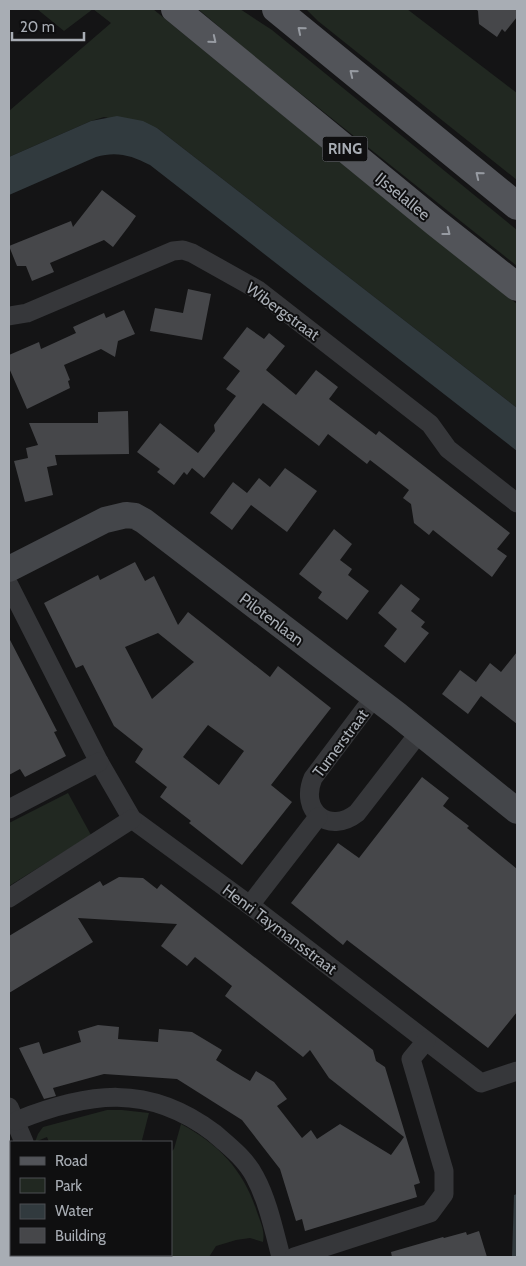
<svg xmlns="http://www.w3.org/2000/svg" width="526" height="1266" viewBox="0 0 526 1266" font-family="Cabin,sans-serif">
<style>
.green{fill:#212821}
.water{fill:#313a3e}
.building{fill:#46474a;fill-rule:evenodd}
.lines{fill:none;stroke-linecap:round;stroke-linejoin:round}
.street{stroke:#36373a;stroke-width:19}
.secondary{stroke:#44464a;stroke-width:26}
.primary{stroke:#525459;stroke-width:28}
.oneway{stroke:#979ba2}
.labels{text-anchor:middle;stroke-width:4;stroke-linejoin:round;paint-order:stroke}
.shield{fill:#0f0f10;stroke:#7a7e83;stroke-width:1}
.shield-label{font-size:15px;font-weight:bold;fill:#a8adb4}
.street-label{font-size:16px;fill:#a8adb4;stroke:#0f0f10}
</style>
<rect width="100%" height="100%" fill="#141415"/>
<g class="green">
<path d="M37 9H153L379 194 517 304V408L157 128 104 117 91 121 9 157V111L111 23 93 9 64 31Z"/>
<path d="M198 9H240L272 30 517 230V266L256 58Z"/>
<path d="M306 9H407L517 93V180L318 21Z"/>
<path d="M68 793 91 835 9 886V823Z"/>
<path d="M107 1110H122L149 1113 142 1140 143 1142H49L47 1137 35 1142 38 1134 43 1127Z"/>
<path d="M181 1124C219 1144 244 1171 257 1212 261 1223 265 1231 263 1242L250 1238 236 1240 216 1246 209 1257H159L160 1255H171V1152L174 1149Z"/>
<path d="M11 1245V1255H106L107 1257H9V1248Z"/>
</g>
<g class="water">
<path d="M117 116 143 121 157 128 517 408V451L150 165C131 155 116 151 96 157L9 195V157L91 121Z"/>
<path d="M517 1194V1257H512L514 1195Z"/>
</g>
<g class="building">
<path d="M476 9H517V17L505 32 502 29 497 37 479 24 478 11Z"/>
<path d="M102 190 136 216 129 226 113 247 104 240 50 263 54 272 32 281 26 266H17L9 246 71 221 73 227Z"/>
<path d="M188 289 211 294 202 340 150 331 155 308 183 313Z"/>
<path d="M124 310 135 334 118 341 115 357 101 349 64 365 70 380 68 381 70 388 27 409 9 368V355L39 342 41 349 76 333 73 327 104 313 106 318Z"/>
<path d="M247 327 264 339 269 333 285 346 266 370 296 395 316 370 338 387 329 399 376 435 379 431 510 533 497 549 507 556 492 577 433 530 429 535 414 523 411 504 403 498 409 490 370 460 367 464 328 434 319 446 263 403 204 478 192 468 187 475 184 472 174 485 157 472 160 469 137 452 160 423 198 453 215 431 214 425 236 396 226 389 240 371 223 358Z"/>
<path d="M128 411 129 454 55 455 57 465 47 467 53 495 25 502 14 461 28 458 26 448 38 445 29 423H98V412Z"/>
<path d="M285 468 317 491 287 532 251 505 232 530 210 513 233 482 247 493 259 478 270 487Z"/>
<path d="M334 529 352 544 340 560 352 569 348 575 369 591 347 620 318 598 322 592 299 574Z"/>
<path d="M135 562 145 581 154 576 178 625 188 612 270 677 278 666 331 708 271 785 292 802 242 865 189 823 191 821 160 797 167 787 135 762 143 749 114 726 83 665 76 668 44 603 98 575 100 580ZM158 633 194 662 152 699 125 647ZM208 725 244 751 219 785 183 757Z"/>
<path d="M401 584 420 599 411 611 425 622 421 627 429 633 405 663 384 646 397 629 378 613Z"/>
<path d="M9 638 57 731 54 732 66 756 25 777 20 769 9 775Z"/>
<path d="M517 652V724L481 696 468 714 442 694 460 670 476 682 490 663 501 672Z"/>
<path d="M422 777 449 798 443 806 469 826 467 828 517 869V1012L488 1048 347 940 343 945 291 903 338 843 359 858Z"/>
<path d="M119 877 143 878 157 889 161 884 373 1050 376 1061 385 1067 420 1183 414 1185 417 1197 305 1231 302 1219 296 1221 280 1169 242 1120 177 1079 104 1074 53 1088 56 1096 44 1099 19 1048 39 1042 43 1054 81 1042 78 1031 98 1025 119 1027 118 1039 158 1042 159 1029 192 1032 222 1050 216 1060 233 1071 250 1081 256 1071 274 1082 287 1099 277 1106 302 1138 311 1130 317 1139 340 1124 391 1155 404 1137 329 1078 310 1050 303 1057 225 996 232 986 195 957 187 966 161 946 177 924 78 918 93 942 9 993V936L100 881 103 886Z"/>
<path d="M479 1231 487 1257H392L391 1252 443 1237 444 1238 466 1232 467 1235Z"/>
</g>
<g class="lines">
<g class="street">
<path d="M9 316 27 313 173 251 183 250 192 253 258 290 430 424 448 449 517 503"/>
<path d="M9 585 99 762 132 819 259 912 481 1083 517 1071"/>
<path d="M374 697 313 778C299 811 329 835 357 813L419 733"/>
<path d="M9 809 99 762"/>
<path d="M9 898 132 819"/>
<path d="M250 905 318 817"/>
<path d="M9 1107 24 1142"/>
<path d="M16 1121C88 1092 148 1083 214 1133 229 1146 246 1159 255 1177 268 1201 274 1231 281 1257"/>
<path d="M294 1257 430 1213 444 1194V1171L411 1059 426 1041"/>
</g>
<path class="secondary" d="M9 569 105 520 126 515 135 516 144 521 398 715 517 811"/>
<g class="primary">
<path d="M175 9 436 223 517 287"/>
<path d="M276 9 517 206"/>
</g>
</g>
<defs><path id="oneway-chevron" d="M-2-3.5L2.5 0L-2 3.5" fill="none" stroke-width="1.6" stroke-linecap="round" stroke-linejoin="round" transform="scale(1.25)"/></defs>
<g class="oneway">
<use href="#oneway-chevron" transform="translate(301 30) rotate(-140)"/>
<use href="#oneway-chevron" transform="translate(213 40) rotate(39)"/>
<use href="#oneway-chevron" transform="translate(353 73) rotate(-141)"/>
<use href="#oneway-chevron" transform="translate(479 175) rotate(-141)"/>
<use href="#oneway-chevron" transform="translate(447 232) rotate(38)"/>
</g>
<g class="labels">
<rect class="shield" x="322.5" y="136.5" width="45" height="25" rx="4"/>
<g class="shield-label">
<text x="345" y="154">RING</text>
</g>
<g class="street-label">
<text transform="translate(403 196) rotate(39)" y="6">IJsselallee</text>
<text transform="translate(283 311) rotate(36)" y="6">Wibergstraat</text>
<text transform="translate(272 619) rotate(37)" y="6">Pilotenlaan</text>
<text transform="translate(340 743) rotate(-53)" y="6">Turnerstraat</text>
<text transform="translate(280 929) rotate(37)" y="6">Henri Taymansstraat</text>
</g>
</g>
<rect width="526" height="1266" fill="none" stroke="#a8adb4" stroke-width="20"/>
<rect x="10" y="1141" width="162" height="115" fill="#0f0f10" stroke="#4c4e52"/>
<rect x="20" y="1157" width="25" height="8" fill="#525459" stroke="#4c4e52"/>
<text x="55" y="1166" font-size="15" fill="#a8adb4">Road</text>
<rect x="20" y="1178" width="25" height="15" fill="#212821" stroke="#4c4e52"/>
<text x="55" y="1191" font-size="15" fill="#a8adb4">Park</text>
<rect x="20" y="1204" width="25" height="15" fill="#313a3e" stroke="#4c4e52"/>
<text x="55" y="1216" font-size="15" fill="#a8adb4">Water</text>
<rect x="20" y="1228" width="25" height="15" fill="#46474a" stroke="#4c4e52"/>
<text x="55" y="1241" font-size="15" fill="#a8adb4">Building</text>
<path d="M12 32v8h72v-8" fill="none" stroke="#a8adb4" stroke-width="2.5"/>
<text x="20" y="32" font-size="15" fill="#a8adb4" stroke="#0f0f10" stroke-width="4" paint-order="stroke">20 m</text>
</svg>
